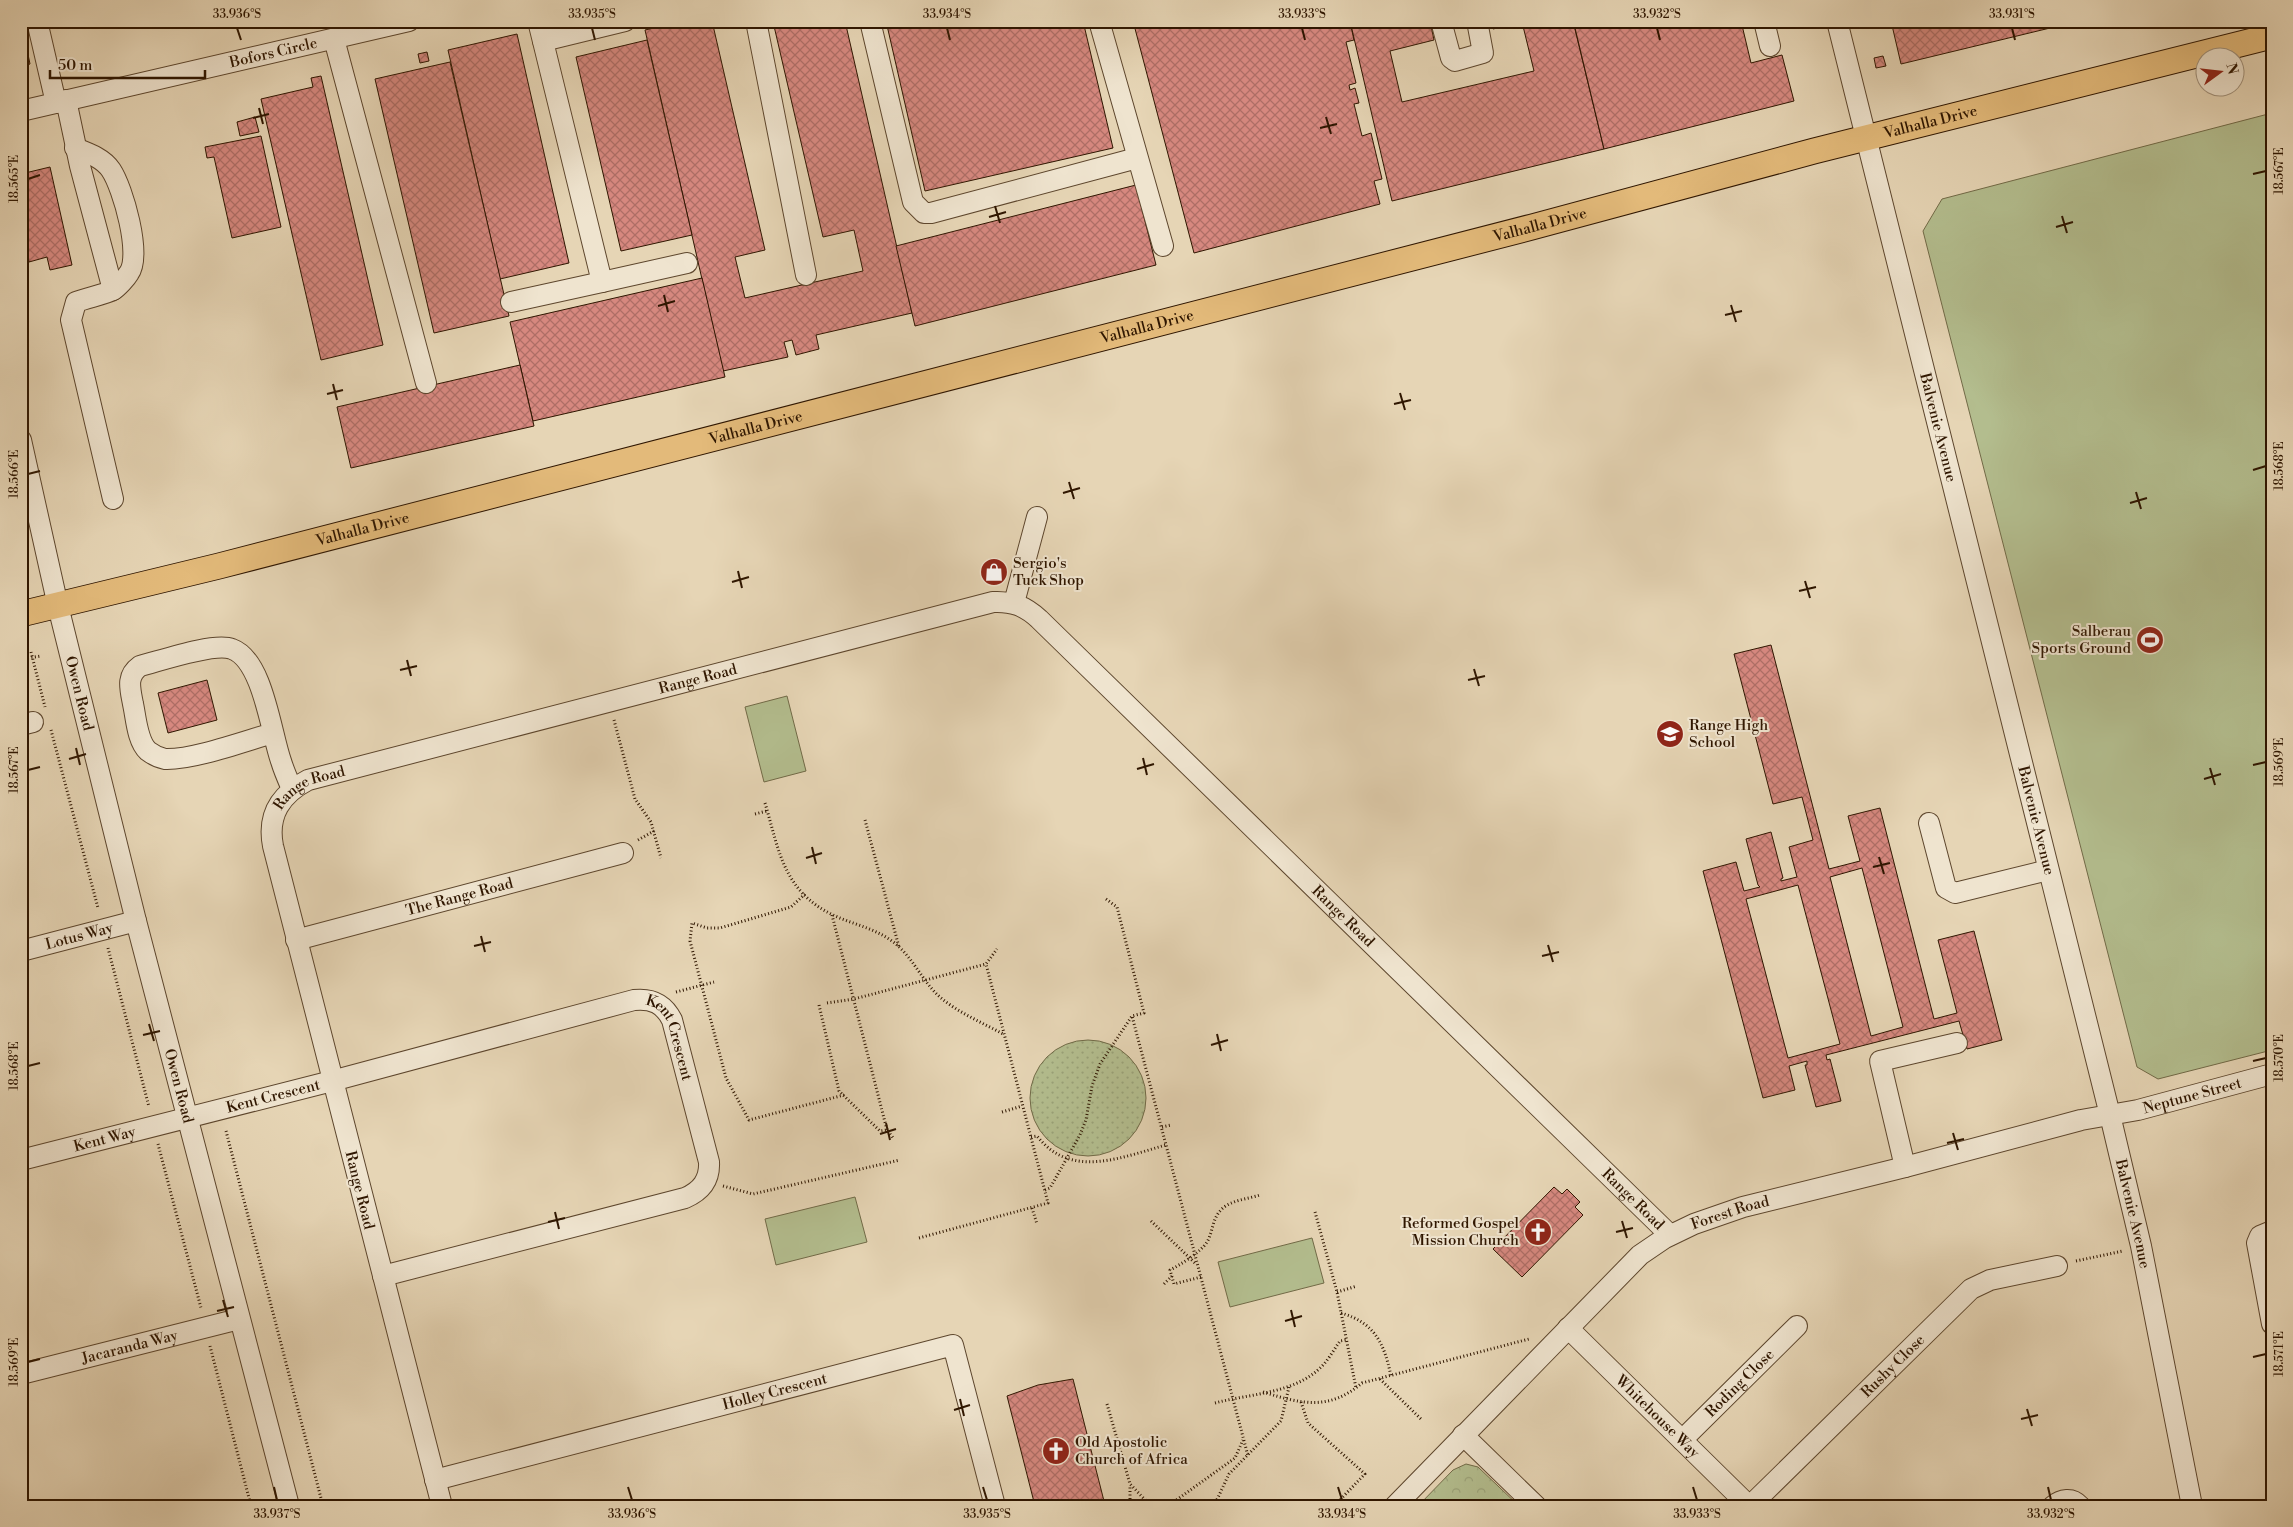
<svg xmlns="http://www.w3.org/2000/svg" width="2293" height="1527" viewBox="0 0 2293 1527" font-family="'Libre Bodoni',serif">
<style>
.grass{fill:url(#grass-dots);stroke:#716a47}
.forest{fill:url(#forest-crowns);stroke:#716a47}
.pitch{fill:#b3bd8e;stroke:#716a47}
.building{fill:url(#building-cross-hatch);stroke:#2f1600;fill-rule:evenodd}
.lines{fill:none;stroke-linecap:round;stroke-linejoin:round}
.minor-casing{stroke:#5d462d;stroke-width:22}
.major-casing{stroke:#2f1600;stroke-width:27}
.path{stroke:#2f1600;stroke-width:3;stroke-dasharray:1 2.5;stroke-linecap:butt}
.minor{stroke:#efe4cf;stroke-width:20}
.major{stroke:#e3ba7a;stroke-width:25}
.ticks{fill:none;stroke:#2f1600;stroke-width:2}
.labels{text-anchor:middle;stroke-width:4;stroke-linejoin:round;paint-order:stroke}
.street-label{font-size:15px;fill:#2f1600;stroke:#efe4cf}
.poi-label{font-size:15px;fill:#2f1600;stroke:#efe4cf;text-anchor:start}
.neatline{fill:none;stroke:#2f1600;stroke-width:2}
.ticks-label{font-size:12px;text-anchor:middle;fill:#2f1600}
</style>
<defs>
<pattern id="grass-dots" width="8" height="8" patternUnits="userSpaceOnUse" patternTransform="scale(1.25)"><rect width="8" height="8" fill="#b3bd8e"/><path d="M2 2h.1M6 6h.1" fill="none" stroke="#9aa279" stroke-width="1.8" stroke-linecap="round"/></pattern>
<pattern id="forest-crowns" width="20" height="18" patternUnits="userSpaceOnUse" patternTransform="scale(1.25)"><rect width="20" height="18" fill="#b3bd8e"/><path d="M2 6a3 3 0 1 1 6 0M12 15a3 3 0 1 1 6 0" fill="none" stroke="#9aa279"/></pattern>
<pattern id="building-cross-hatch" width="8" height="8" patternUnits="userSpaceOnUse" patternTransform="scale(1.25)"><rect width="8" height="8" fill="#d6887f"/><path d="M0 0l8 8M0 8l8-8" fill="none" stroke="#ae6e66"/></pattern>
</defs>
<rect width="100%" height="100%" fill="#e6d5b5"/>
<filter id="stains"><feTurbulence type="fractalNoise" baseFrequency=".004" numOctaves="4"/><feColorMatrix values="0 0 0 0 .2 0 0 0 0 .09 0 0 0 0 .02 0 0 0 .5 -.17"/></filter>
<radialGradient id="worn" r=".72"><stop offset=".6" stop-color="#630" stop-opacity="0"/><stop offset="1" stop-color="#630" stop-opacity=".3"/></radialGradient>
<circle class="grass" cx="1088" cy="1098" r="58"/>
<path class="forest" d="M1466 1464 1478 1467 1519 1506H1418L1453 1470Z"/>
<g class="pitch">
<path d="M2272 113V1050L2158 1079 2137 1067 1923 231 1942 199Z"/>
<path d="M787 696 806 771 764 782 745 707Z"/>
<path d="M855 1197 867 1242 776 1265 765 1219Z"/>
<path d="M1312 1238 1324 1283 1230 1307 1218 1262Z"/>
</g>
<g class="building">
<path d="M21 21 30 64 21 67Z"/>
<path d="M684 21H712L765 250 735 257 745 298 863 271 854 230 823 237 774 26 794 21H845L912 313 816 335 819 349 796 355 792 340 784 342 788 357 723 371 645 30Z"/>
<path d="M886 21H1083L1113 148 925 191Z"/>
<path d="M1133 21H1350L1354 40 1346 42 1356 83 1349 85 1350 90 1355 88 1359 103 1354 104 1362 136 1371 133 1382 179 1374 181 1380 204 1194 253Z"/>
<path d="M1350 21H1430L1434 40 1390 51 1402 102 1534 71 1522 22 1493 29 1491 21H1573L1604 149 1392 201Z"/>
<path d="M1601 21H1741L1751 63 1782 55 1794 101 1604 149 1575 28Z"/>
<path d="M1891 21H2079L1901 64Z"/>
<path d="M517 34 569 263 500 279 448 50Z"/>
<path d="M647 40 692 235 621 251 576 57Z"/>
<path d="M427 52 429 61 420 63 418 54Z"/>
<path d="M1883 56 1886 66 1876 68 1874 58Z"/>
<path d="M450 62 509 316 434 333 375 79Z"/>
<path d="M321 76 383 345 321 360 261 99 313 87 311 78Z"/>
<path d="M255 117 259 132 240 136 237 122Z"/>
<path d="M261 136 281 227 232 238 214 157 207 158 205 147Z"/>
<path d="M50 167 72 265 50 270 47 257 29 262 21 227V174Z"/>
<path d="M1136 185 1156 265 915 326 896 246Z"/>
<path d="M702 278 725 377 533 421 510 322Z"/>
<path d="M520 365 534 426 351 468 337 407Z"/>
<path d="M1771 645 1829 869 1860 861 1848 816 1880 808 1934 1019 1957 1013 1938 940 1974 931 2002 1040 1967 1049 1959 1021 1826 1055 1827 1060 1830 1059 1841 1101 1816 1107 1805 1065H1807V1061L1789 1066 1795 1090 1763 1098 1703 871 1736 862 1744 891 1760 887 1758 885 1746 839 1771 832 1783 878 1781 879V881L1797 877 1789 847 1813 840 1802 797 1773 804 1734 654ZM1862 868 1903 1027 1871 1036 1830 877ZM1798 885 1840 1044 1788 1058 1746 899Z"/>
<path d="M207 680 217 720 168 733 158 693Z"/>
<path d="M1554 1187 1562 1194 1567 1189 1580 1202 1575 1207 1583 1215 1522 1277 1493 1249Z"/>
<path d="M1073 1379 1105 1505 1035 1506 1007 1396 1038 1385Z"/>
</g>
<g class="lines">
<g class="minor-casing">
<g id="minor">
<path d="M37 21 56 103"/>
<path d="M756 21 806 275"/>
<path d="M870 21 913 202 924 213H931L1137 158"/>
<path d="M1099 21 1163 246"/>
<path d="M1441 21 1451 58 1455 61 1483 53 1477 21"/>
<path d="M1764 21 1770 46"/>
<path id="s1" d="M1837 21 2110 1115 2141 1246 2192 1506"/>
<path d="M334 39 426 383"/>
<path d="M543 41 625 21"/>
<path d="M66 100 80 166 113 290"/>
<path id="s2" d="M21 111 409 21"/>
<path d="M75 148C88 153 103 158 111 170 123 188 142 255 129 273 126 278 118 287 113 290 106 294 86 298 76 302L71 320 113 499"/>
<path d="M602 282 687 263"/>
<path d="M511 302 602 282 538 21"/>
<path id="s3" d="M21 440 58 606 136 921 289 1506"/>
<path d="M1014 603 1037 517"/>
<path d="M21 725 33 722"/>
<path d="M273 733C245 741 193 760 165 759 160 758 152 754 148 751 137 741 136 717 133 704 130 688 126 676 140 666 160 661 214 642 232 649 263 660 271 733 281 761 284 771 288 780 292 789"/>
<path d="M1929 823 1946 888 1955 893 2048 870"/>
<path id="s4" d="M296 940 623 853"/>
<path id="s5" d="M21 951 136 921"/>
<path id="s6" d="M21 1160 332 1081 634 1000C652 998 664 1004 672 1020L709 1162C710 1180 701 1191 685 1198L383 1276"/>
<path d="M1905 1167 1880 1061 1957 1043"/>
<path d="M2272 1231 2260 1236 2257 1243 2272 1324"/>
<path id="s7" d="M1568 1328 1749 1506"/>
<path id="s8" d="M21 1374 239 1319"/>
<path d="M1463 1435 1536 1506"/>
<path id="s9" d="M1682 1440 1797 1326"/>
<path id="s10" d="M435 1480 953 1345 995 1506"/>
<path id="s11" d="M442 1506 273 846C267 815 281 794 308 780L993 602C1012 601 1025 606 1039 619L1670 1235"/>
<path id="s12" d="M1395 1506 1640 1255 1665 1238 1694 1224 1743 1207 1905 1167 2081 1120 2138 1110 2272 1074"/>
<path id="s13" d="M1750 1506 1971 1289 1990 1280 2057 1266"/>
<path d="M2053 1506C2061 1499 2072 1497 2080 1506"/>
</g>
</g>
<g class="major-casing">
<g id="major">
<path id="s14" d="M21 614 219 566 1532 227 1814 151 2272 36"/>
</g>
</g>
<g class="path">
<path d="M31 652 45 707"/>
<path d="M21 659 41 656"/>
<path d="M614 720 635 799 651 822 661 858"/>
<path d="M51 730 98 908"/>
<path d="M765 803C779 850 783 891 833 915 852 924 874 928 892 941 913 956 922 982 941 998 959 1013 983 1023 1003 1034"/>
<path d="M755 814 767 811"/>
<path d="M865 820 899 947"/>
<path d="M638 840 654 831"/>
<path d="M805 894 791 907 720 928H707L692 923 690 941 726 1078 749 1120 844 1095"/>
<path d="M1106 899 1117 907 1144 1013 1132 1016 1248 1456"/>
<path d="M832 915 887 1130"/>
<path d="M108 948 149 1107"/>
<path d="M676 992 714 982"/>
<path d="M827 1003 854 999 986 964 997 949"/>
<path d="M819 1005 839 1091 880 1131 887 1130 894 1139"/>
<path d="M1002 1112 1022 1106"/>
<path d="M1162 1127 1171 1125"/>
<path d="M226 1131 323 1506"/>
<path d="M1031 1137 1037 1136C1071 1180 1122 1157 1166 1145"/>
<path d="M158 1144 201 1308"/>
<path d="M723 1186 753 1194 900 1160"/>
<path d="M1045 1190 1050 1188 1080 1135 1086 1120 1092 1086 1100 1064 1132 1016"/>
<path d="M1032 1208 1037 1224"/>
<path d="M1315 1212 1337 1292 1356 1388"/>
<path d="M1151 1221 1196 1264"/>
<path d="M919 1238 1048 1203 986 964"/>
<path d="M2076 1261 2123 1251"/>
<path d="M1201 1277 1174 1284 1170 1270C1180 1265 1201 1252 1207 1242 1213 1232 1212 1219 1221 1210 1230 1200 1248 1199 1260 1195"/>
<path d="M1164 1284 1172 1276"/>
<path d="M1337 1292 1357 1286"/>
<path d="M1341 1313C1375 1323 1384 1343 1391 1376"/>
<path d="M210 1346 251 1506"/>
<path d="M1380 1379 1422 1420"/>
<path d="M1263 1392C1302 1404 1329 1411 1362 1383L1529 1339"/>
<path d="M1301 1402 1308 1423 1365 1474 1334 1506"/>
<path d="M1215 1403C1252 1393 1297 1394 1324 1364 1330 1357 1335 1348 1340 1341L1346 1340"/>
<path d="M1107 1404 1130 1484 1151 1506"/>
<path d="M1130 1506V1485"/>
<path d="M1168 1506 1235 1458 1243 1440"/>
<path d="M1214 1506 1229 1474 1281 1421 1289 1387"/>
</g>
<use href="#minor" class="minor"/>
<use href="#major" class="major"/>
</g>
<path class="ticks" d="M237 28 241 40M592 28 595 40M947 28 950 40M1302 28 1305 40M1657 28 1660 40M2012 28 2015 40M259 108 263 124M1326 117 1331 134M253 118 269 114M1320 128 1337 124M2253 174 2266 171M28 179 40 175M995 206 1000 223M2062 216 2067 233M989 217 1006 212M2056 227 2073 222M664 295 668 312M1731 305 1736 322M658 306 675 301M1725 315 1742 311M333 384 337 400M1400 393 1405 410M327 394 343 390M1394 404 1411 400M2253 470 2266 466M28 474 40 471M1069 482 1074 499M2136 492 2141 509M1063 493 1080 488M2130 503 2147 498M738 571 742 588M1805 581 1810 598M732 582 749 577M1799 591 1816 587M407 660 411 676M1474 669 1479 686M400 670 417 666M1468 680 1485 676M76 748 80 765M1143 758 1147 775M69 759 86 754M2253 765 2266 762M2210 768 2215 785M1137 769 1154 764M28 770 40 767M2204 779 2221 774M812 847 816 864M1879 857 1884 874M806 858 822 853M1873 867 1890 863M481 936 485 952M1548 945 1553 962M474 946 491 942M1542 956 1559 952M149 1024 154 1041M1217 1034 1221 1051M143 1035 160 1031M1211 1045 1228 1040M2253 1061 2266 1058M28 1066 40 1063M886 1123 890 1140M1953 1133 1958 1150M880 1134 896 1129M1947 1143 1964 1139M555 1212 559 1229M1622 1221 1627 1238M548 1222 565 1218M1616 1232 1633 1228M223 1300 228 1317M1291 1310 1295 1327M217 1311 234 1307M1285 1321 1302 1316M2253 1357 2266 1354M28 1362 40 1359M960 1399 964 1416M2027 1409 2032 1426M954 1410 970 1405M2021 1419 2038 1415M274 1487 277 1500M628 1487 632 1500M983 1487 987 1500M1338 1487 1342 1500M1693 1487 1697 1500M2048 1487 2051 1500"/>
<defs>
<g id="shop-disc" transform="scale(1.4375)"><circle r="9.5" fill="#8f2418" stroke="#efe4cf"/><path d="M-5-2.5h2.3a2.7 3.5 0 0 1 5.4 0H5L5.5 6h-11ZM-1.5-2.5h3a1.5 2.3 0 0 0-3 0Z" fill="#fff"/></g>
<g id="stadium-disc" transform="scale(1.4375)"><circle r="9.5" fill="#8f2418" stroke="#efe4cf"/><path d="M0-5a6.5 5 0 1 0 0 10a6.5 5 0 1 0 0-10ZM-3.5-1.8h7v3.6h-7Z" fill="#fff"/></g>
<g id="school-disc" transform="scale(1.4375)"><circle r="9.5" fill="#8f2418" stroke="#efe4cf"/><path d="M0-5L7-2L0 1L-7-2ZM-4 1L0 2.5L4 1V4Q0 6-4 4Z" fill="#fff"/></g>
<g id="church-disc" transform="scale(1.4375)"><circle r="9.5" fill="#8f2418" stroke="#efe4cf"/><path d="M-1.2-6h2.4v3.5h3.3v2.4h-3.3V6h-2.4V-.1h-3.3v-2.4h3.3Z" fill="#fff"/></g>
</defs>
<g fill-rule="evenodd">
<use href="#shop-disc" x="994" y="572"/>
<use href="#stadium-disc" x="2150" y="640"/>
<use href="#school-disc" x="1670" y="734"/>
<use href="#church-disc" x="1538" y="1232"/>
<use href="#church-disc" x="1056" y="1451"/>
</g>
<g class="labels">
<g class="street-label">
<text dy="5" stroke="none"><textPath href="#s2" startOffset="259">Bofors Circle</textPath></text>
<text dy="5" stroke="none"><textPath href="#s14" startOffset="1972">Valhalla Drive</textPath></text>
<text dy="5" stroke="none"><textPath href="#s14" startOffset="1568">Valhalla Drive</textPath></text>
<text dy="5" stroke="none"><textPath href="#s14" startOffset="1162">Valhalla Drive</textPath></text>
<text dy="5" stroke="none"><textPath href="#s14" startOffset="758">Valhalla Drive</textPath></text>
<text dy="5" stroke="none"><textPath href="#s1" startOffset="419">Balvenie Avenue</textPath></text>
<text dy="5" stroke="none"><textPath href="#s14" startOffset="352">Valhalla Drive</textPath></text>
<text dy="5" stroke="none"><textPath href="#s11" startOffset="1165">Range Road</textPath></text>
<text dy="5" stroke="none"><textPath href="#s3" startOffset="260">Owen Road</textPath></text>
<text dy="5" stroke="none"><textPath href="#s11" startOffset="760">Range Road</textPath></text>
<text dy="5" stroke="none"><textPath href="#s1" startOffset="824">Balvenie Avenue</textPath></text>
<text dy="5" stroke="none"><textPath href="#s4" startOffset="169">The Range Road</textPath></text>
<text dy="5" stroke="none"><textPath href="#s11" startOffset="1946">Range Road</textPath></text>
<text dy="5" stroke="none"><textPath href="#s5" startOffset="60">Lotus Way</textPath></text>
<text dy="5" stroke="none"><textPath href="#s6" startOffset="694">Kent Crescent</textPath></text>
<text dy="5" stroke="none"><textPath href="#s3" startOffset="665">Owen Road</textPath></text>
<text dy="5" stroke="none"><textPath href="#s6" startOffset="260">Kent Crescent</textPath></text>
<text dy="5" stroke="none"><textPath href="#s12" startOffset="928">Neptune Street</textPath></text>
<text dy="5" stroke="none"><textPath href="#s6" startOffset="86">Kent Way</textPath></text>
<text transform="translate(360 1190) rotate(76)" y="5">Range Road</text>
<text dy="5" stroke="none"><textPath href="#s11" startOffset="2351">Range Road</textPath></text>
<text dy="5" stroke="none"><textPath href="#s12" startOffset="451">Forest Road</textPath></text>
<text dy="5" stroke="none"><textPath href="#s1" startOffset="1229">Balvenie Avenue</textPath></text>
<text dy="5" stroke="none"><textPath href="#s8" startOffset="112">Jacaranda Way</textPath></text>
<text dy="5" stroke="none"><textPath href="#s13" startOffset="200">Rushy Close</textPath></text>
<text dy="5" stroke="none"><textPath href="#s9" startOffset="81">Roding Close</textPath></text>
<text dy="5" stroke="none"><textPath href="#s10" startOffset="351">Holley Crescent</textPath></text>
<text dy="5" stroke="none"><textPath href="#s7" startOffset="126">Whitehouse Way</textPath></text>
</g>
<g class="poi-label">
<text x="1013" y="568">Sergio's<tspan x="1013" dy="17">Tuck Shop</tspan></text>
<text x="2131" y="636" text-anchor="end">Salberau<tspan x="2131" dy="17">Sports Ground</tspan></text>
<text x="1689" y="730">Range High<tspan x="1689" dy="17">School</tspan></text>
<text x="1519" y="1228" text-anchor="end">Reformed Gospel<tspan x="1519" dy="17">Mission Church</tspan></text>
<text x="1075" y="1447">Old Apostolic<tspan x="1075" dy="17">Church of Africa</tspan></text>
</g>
</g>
<rect width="2293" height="1527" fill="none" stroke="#e6d5b5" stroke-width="55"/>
<g transform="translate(2220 72) rotate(75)"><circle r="24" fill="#efe4cf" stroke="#a2927c"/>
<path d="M0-4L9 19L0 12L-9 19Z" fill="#8f2418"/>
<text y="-8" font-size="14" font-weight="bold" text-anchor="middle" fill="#2f1600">N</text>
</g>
<path d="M50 70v8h155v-8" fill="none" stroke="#2f1600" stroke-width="2.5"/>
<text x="58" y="70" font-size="15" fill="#2f1600" stroke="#efe4cf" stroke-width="4" paint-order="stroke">50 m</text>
<rect x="28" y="28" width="2238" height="1472" class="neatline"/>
<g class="ticks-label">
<text x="237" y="18">33.936°S</text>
<text x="592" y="18">33.935°S</text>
<text x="947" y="18">33.934°S</text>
<text x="1302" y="18">33.933°S</text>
<text x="1657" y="18">33.932°S</text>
<text x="2012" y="18">33.931°S</text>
<text transform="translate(2279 171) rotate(-90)" y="4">18.567°E</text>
<text transform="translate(14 179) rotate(-90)" y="4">18.565°E</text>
<text transform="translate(2279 466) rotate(-90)" y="4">18.568°E</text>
<text transform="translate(14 474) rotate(-90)" y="4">18.566°E</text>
<text transform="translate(2279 762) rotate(-90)" y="4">18.569°E</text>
<text transform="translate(14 770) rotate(-90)" y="4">18.567°E</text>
<text transform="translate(2279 1058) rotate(-90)" y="4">18.570°E</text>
<text transform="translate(14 1066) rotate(-90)" y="4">18.568°E</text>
<text transform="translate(2279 1354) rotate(-90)" y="4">18.571°E</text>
<text transform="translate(14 1362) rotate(-90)" y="4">18.569°E</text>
<text x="277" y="1518">33.937°S</text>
<text x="632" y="1518">33.936°S</text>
<text x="987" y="1518">33.935°S</text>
<text x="1342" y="1518">33.934°S</text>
<text x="1697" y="1518">33.933°S</text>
<text x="2051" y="1518">33.932°S</text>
</g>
<rect width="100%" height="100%" filter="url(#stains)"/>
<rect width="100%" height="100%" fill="url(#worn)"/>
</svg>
